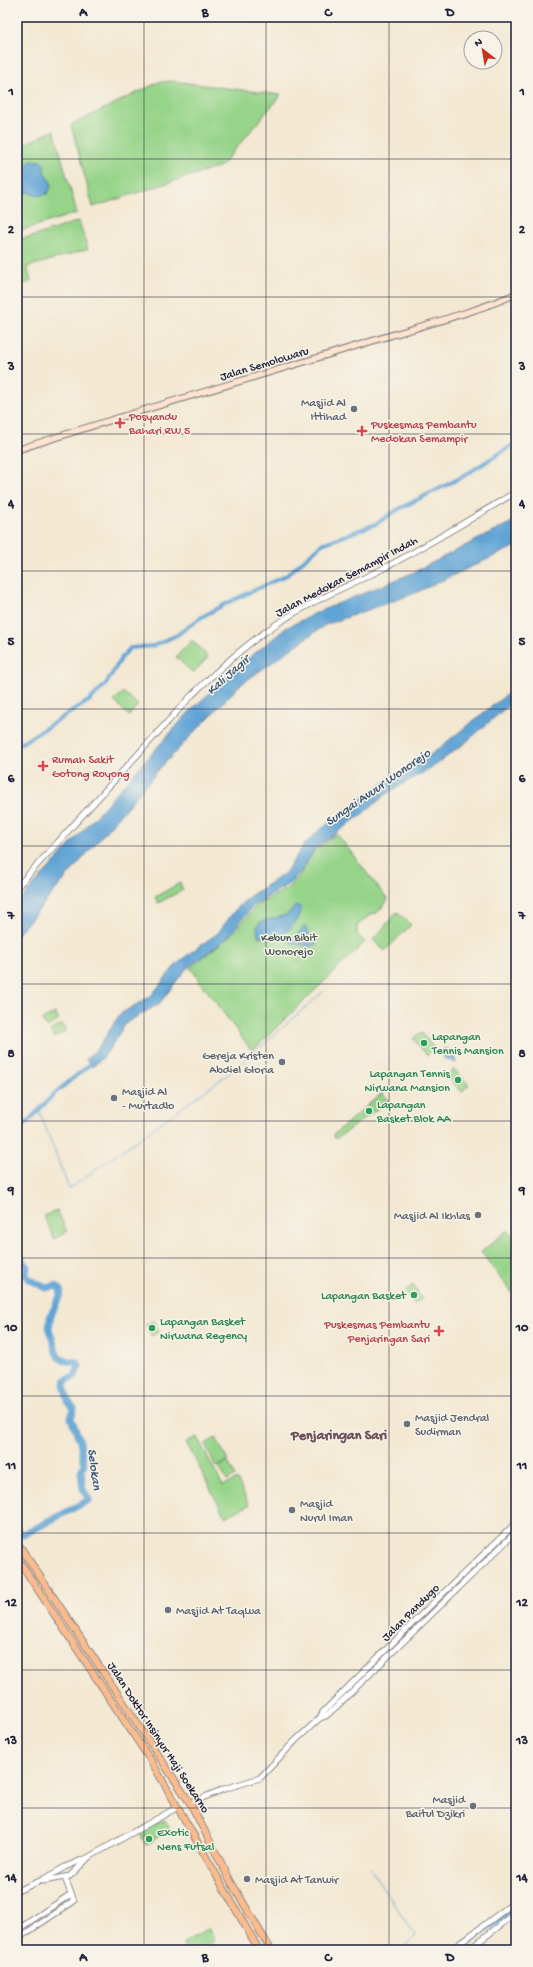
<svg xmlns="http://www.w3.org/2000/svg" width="533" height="1967" viewBox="0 0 533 1967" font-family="'Gochi Hand',sans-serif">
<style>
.green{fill:#96d489;stroke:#5c7b62}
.water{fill:#61a4d5;stroke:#426388}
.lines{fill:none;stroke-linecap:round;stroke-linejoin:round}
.stream{stroke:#61a4d5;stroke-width:1}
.canal{stroke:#61a4d5;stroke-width:4}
.river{stroke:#61a4d5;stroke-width:7}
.tertiary-casing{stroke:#8a8586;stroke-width:7}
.secondary-casing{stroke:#8a8586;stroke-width:8}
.primary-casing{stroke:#8a8586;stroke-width:8}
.tertiary{stroke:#fff;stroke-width:5}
.secondary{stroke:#fde4d1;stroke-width:5.5}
.primary{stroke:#fbbb8d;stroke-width:6}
.grid{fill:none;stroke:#22223b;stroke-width:1;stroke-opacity:0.55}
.worship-dot{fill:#6b7280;stroke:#f7f3e8;stroke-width:1.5}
.health-dot{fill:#e0444e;stroke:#f7f3e8;stroke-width:1.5}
.leisure-dot{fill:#2e9e5b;stroke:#f7f3e8;stroke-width:1.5}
.labels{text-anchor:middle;stroke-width:3;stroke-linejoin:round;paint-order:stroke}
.street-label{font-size:12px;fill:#22223b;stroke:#f7f3e8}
.worship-label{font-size:12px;fill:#5b616d;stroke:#f7f3e8;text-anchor:start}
.health-label{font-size:12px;fill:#be3a42;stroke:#f7f3e8;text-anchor:start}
.park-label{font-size:12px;fill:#455752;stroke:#f7f3e8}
.leisure-label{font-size:12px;fill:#27864d;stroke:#f7f3e8;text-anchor:start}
.water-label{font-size:13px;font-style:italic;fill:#3b5679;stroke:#f7f3e8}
.quarter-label{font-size:14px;font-weight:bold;fill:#6c4e59;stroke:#f7f3e8}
.neatline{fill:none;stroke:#22223b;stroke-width:1.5}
.grid-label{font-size:13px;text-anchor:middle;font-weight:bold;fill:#22223b}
</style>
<rect width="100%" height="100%" fill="#f7f3e8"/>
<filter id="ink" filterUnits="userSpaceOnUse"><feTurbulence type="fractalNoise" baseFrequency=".025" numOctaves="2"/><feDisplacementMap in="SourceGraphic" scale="8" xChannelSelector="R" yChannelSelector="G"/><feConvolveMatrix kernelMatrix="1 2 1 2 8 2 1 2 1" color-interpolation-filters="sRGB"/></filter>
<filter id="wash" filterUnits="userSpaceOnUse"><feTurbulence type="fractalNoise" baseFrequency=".012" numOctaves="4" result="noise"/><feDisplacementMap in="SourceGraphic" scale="16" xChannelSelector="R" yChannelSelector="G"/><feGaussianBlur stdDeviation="0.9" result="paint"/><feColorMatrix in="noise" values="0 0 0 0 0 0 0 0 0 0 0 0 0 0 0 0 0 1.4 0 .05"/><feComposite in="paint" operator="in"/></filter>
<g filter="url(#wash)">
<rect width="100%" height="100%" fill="#f3e8d2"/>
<g class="green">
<path d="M172 81 281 95 221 166 93 207 71 125 159 82Z"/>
<path d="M54 130 77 213 22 230 17 228V148Z"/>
<path d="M79 221 88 249 27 267 31 281 28 283H17V239L31 237Z"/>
<path d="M192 640 208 657 193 673 176 657Z"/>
<path d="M123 692 138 705 129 716 114 701Z"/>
<path d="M337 834 388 900 377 913 371 914 357 926V934L365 942 252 1051 208 992 199 982V979L190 968 231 935 257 905 286 889 299 876 314 851Z"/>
<path d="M180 883 183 890 158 903 155 897Z"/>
<path d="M397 912 411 925 385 951 373 940Z"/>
<path d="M55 1013 59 1020 47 1027 42 1020Z"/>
<path d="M62 1024 66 1031 54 1038 50 1031Z"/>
<path d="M421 1032 434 1048 427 1055 413 1039Z"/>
<path d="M454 1069 469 1085 462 1092 447 1076Z"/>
<path d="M382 1093 389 1100 336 1139 333 1135Z"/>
<path d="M57 1210 67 1232 54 1239 44 1216Z"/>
<path d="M508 1230 516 1238V1298L481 1252Z"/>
<path d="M413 1285 422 1299 414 1304 405 1291Z"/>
<path d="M153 1321 159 1332 151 1336 146 1324Z"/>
<path d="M197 1437 223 1486 237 1479 249 1505 225 1517 186 1442Z"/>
<path d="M216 1438 228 1461 216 1467 205 1444Z"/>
<path d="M228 1462 235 1476 227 1481 219 1467Z"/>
<path d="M164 1820 170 1829 146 1845 139 1832Z"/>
<path d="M208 1928 215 1940 200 1950H186L182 1944Z"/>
</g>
<g class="water">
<path d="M31 160 41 161 44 164C45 166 44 168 44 170 46 182 57 179 47 194L38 196 27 192 23 194 22 198 17 203V168L26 167Z"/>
<path d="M516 520V546L413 594 325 625 240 685 161 767 17 935V904L189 712 234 670 286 628 320 611 410 574Z"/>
<path d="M516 687V699L465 743 433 767 389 792 361 815 314 849 302 870 290 883 253 906 227 938 186 969 159 1004 126 1023 104 1057 92 1067 86 1059 98 1048 120 1014 151 996 174 967 190 953 218 933 235 910 250 896 285 873 303 846 317 832 390 778 419 764Z"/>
<path d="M297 905 301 908C298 926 277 946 258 936L257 926 260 922 286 915Z"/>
<path d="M305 925 308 934 313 935 317 941 316 945 310 946 290 943 289 940 298 934Z"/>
<path d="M444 1048 453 1051 456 1063 444 1058 442 1052Z"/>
</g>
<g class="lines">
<g class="stream">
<path d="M39 1110 69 1189 234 1070 323 992"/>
<path d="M370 1868 415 1935 410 1942 399 1950"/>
</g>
<g class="canal">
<path d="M17 746 90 700 106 684 122 657 130 648 153 646 177 635 200 618 229 602 287 575 322 544 376 524 397 510 462 477 516 443"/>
<path d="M17 1133 55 1093 94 1061"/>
</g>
<g class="river">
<path d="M17 1249 22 1260 27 1266 26 1275 29 1279 46 1288 56 1286 61 1290 60 1296 50 1317C51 1322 49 1324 49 1329 49 1331 51 1335 52 1337 57 1353 54 1362 77 1362L79 1366 75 1376 66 1380 64 1384 68 1401 74 1408 71 1418 80 1441 84 1464 81 1472 83 1489 89 1500 23 1535 17 1529"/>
<path d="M458 1950 508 1913"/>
</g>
</g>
</g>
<g filter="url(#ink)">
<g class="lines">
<g class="tertiary-casing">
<g id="tertiary">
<path d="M17 887 192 695C228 660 264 628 309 605 335 590 364 579 390 565 433 542 474 517 516 492"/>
<path d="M320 1718 326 1716 336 1707 516 1532"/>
<path d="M190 1803 224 1789 260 1778 295 1741 320 1718 323 1712 431 1605 516 1523"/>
<path d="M43 1881 70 1876 87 1859"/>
<path d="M17 1891 40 1881 65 1867 89 1857 178 1807"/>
<path d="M17 1930 71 1894"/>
<path d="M17 1939 74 1901 65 1878"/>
<path d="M451 1950 516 1901"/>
<path d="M468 1950 516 1913"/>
</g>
</g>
<g class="secondary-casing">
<path id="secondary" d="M17 450C135 411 254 378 372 341 420 326 470 314 516 294"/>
</g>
<g class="primary-casing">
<g id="primary">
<path d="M17 1542 190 1803 231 1882 271 1950"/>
<path d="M17 1558 153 1764 259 1950"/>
</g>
</g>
<use href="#tertiary" class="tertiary"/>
<use href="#secondary" class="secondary"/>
<use href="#primary" class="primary"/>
</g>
</g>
<path class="grid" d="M144 17V1950M266 17V1950M389 17V1950M17 159H516M17 297H516M17 434H516M17 571H516M17 709H516M17 846H516M17 984H516M17 1121H516M17 1258H516M17 1396H516M17 1533H516M17 1670H516M17 1808H516"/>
<g class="worship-dot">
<circle cx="354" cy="409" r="4"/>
<circle cx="282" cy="1062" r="4"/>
<circle cx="114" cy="1098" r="4"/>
<circle cx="478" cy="1215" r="4"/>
<circle cx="407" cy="1424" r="4"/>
<circle cx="292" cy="1510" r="4"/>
<circle cx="168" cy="1610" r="4"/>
<circle cx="473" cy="1806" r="4"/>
<circle cx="247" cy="1879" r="4"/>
</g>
<g class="health-dot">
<path d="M118 417h4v4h4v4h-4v4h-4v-4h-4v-4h4z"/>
<path d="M360 425h4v4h4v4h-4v4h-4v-4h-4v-4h4z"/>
<path d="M41 760h4v4h4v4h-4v4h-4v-4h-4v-4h4z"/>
<path d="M437 1325h4v4h4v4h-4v4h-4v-4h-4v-4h4z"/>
</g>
<g class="leisure-dot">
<circle cx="424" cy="1043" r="4"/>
<circle cx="458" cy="1080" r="4"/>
<circle cx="369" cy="1111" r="4"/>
<circle cx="414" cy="1295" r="4"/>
<circle cx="152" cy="1328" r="4"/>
<circle cx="149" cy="1839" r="4"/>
</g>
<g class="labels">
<g class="street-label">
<text transform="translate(264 363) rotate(-17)" y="4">Jalan Semolowaru</text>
<text transform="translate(346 576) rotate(-28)" y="4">Jalan Medokan Semampir Indah</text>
<text transform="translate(410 1612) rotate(-45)" y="4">Jalan Pandugo</text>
<text transform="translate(159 1737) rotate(57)" y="4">Jalan Doktor Insinyur Haji Soekarno</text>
</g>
<g class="worship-label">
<text x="346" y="406" text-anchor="end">Masjid Al<tspan x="346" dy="14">Ittihad</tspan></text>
<text x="274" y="1059" text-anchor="end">Gereja Kristen<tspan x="274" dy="14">Abdiel Gloria</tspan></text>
<text x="122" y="1095">Masjid Al<tspan x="122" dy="14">- Murtadlo</tspan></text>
<text x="470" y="1219" text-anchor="end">Masjid Al Ikhlas</text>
<text x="415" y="1421">Masjid Jendral<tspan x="415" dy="14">Sudirman</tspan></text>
<text x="300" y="1507">Masjid<tspan x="300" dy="14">Nurul Iman</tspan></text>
<text x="176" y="1614">Masjid At Taqwa</text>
<text x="465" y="1803" text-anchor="end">Masjid<tspan x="465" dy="14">Baitul Dzikri</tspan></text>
<text x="255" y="1883">Masjid At Tanwir</text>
</g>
<g class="health-label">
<text x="129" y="420">Posyandu<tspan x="129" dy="14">Bahari RW 5</tspan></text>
<text x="371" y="428">Puskesmas Pembantu<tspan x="371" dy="14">Medokan Semampir</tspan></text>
<text x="52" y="763">Rumah Sakit<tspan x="52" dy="14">Gotong Royong</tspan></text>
<text x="430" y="1328" text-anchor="end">Puskesmas Pembantu<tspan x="430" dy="14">Penjaringan Sari</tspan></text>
</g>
<g class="park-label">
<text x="289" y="941">Kebun Bibit<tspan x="289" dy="14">Wonorejo</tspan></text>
</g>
<g class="leisure-label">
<text x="432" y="1040">Lapangan<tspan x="432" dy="14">Tennis Mansion</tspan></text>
<text x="450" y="1077" text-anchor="end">Lapangan Tennis<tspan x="450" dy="14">Nirwana Mansion</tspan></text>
<text x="377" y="1108">Lapangan<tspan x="377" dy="14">Basket Blok AA</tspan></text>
<text x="406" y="1299" text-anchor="end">Lapangan Basket</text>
<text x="160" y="1325">Lapangan Basket<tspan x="160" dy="14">Nirwana Regency</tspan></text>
<text x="157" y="1836">Exotic<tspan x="157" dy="14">Nens Futsal</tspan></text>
</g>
<g class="water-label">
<text transform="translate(227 674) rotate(-42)" y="5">Kali Jagir</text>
<text transform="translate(377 786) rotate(-35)" y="5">Sungai Avuur Wonorejo</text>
<text transform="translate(96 1469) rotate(82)" y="5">Selokan</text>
</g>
<g class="quarter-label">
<text x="339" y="1439">Penjaringan Sari</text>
</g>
</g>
<rect width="533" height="1967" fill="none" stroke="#f7f3e8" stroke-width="44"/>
<g transform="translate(483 50) rotate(329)"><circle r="19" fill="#f7f3e8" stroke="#a29fa3"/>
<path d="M0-3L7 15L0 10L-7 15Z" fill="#c8321e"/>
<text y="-6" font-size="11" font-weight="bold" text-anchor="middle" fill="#22223b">N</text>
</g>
<rect x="22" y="22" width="489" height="1923" class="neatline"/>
<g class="grid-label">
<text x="83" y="16">A</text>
<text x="205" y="16">B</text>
<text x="328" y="16">C</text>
<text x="450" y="16">D</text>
<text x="11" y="95">1</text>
<text x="522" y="95">1</text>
<text x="11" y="233">2</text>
<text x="522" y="233">2</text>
<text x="11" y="370">3</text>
<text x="522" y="370">3</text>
<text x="11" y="507">4</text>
<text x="522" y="507">4</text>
<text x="11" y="645">5</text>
<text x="522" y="645">5</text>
<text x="11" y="782">6</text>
<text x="522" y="782">6</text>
<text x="11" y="919">7</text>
<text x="522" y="919">7</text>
<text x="11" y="1057">8</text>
<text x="522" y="1057">8</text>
<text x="11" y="1194">9</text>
<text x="522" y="1194">9</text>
<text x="11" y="1331">10</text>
<text x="522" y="1331">10</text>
<text x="11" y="1469">11</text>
<text x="522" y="1469">11</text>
<text x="11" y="1606">12</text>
<text x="522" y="1606">12</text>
<text x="11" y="1744">13</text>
<text x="522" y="1744">13</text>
<text x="11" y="1881">14</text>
<text x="522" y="1881">14</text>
<text x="83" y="1961">A</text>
<text x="205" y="1961">B</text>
<text x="328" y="1961">C</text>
<text x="450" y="1961">D</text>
</g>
</svg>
